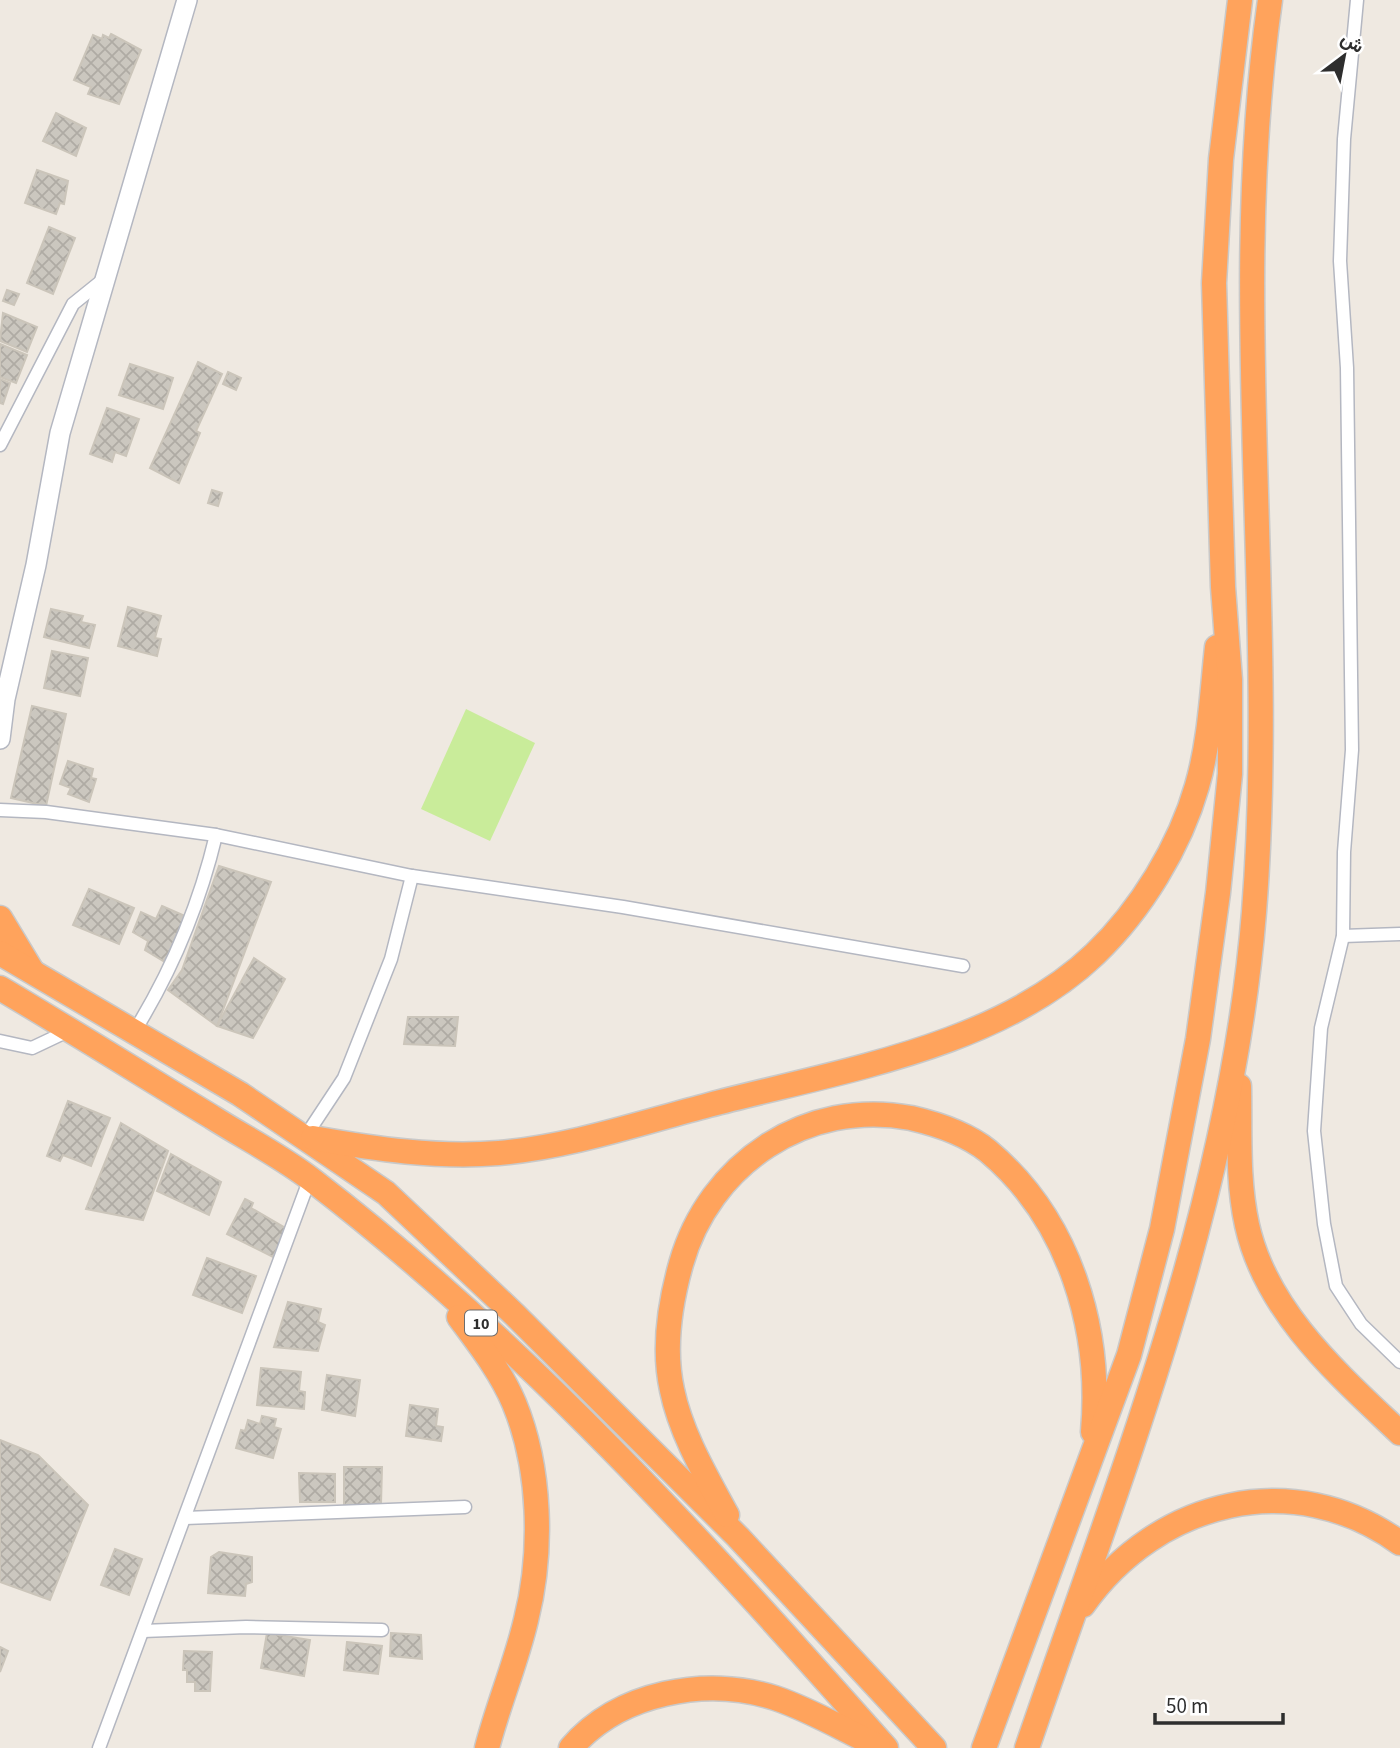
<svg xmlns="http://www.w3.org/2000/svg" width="1400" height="1748" viewBox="0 0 1400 1748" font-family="'Source Sans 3',Vazirmatn,sans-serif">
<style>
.pitch{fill:#c9ec9a}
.building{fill:url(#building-cross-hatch);stroke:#cbc5ba;stroke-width:2}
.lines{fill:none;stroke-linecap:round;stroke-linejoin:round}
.street-casing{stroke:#b4b7c1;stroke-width:15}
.secondary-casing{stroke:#b4b7c1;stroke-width:22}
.highway-casing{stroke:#c9c9c9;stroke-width:27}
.street{stroke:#fff;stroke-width:12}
.secondary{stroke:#fff;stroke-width:19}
.highway{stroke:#ffa35c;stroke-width:24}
.labels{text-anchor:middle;stroke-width:5;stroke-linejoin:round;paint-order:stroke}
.shield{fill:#fff;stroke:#6d6d6d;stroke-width:2}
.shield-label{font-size:16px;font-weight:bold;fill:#2e2e2e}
</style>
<defs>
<pattern id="building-cross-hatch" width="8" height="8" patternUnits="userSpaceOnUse" patternTransform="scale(1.75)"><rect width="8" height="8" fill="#cbc7bf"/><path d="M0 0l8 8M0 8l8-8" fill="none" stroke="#afaba4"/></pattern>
</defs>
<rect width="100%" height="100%" fill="#efe9e1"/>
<path class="pitch" d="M466 709 535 743 490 841 421 809Z"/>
<g class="building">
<path d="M111 34 141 50 119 104 88 94 91 87 74 80 93 35 102 39 103 35 109 38Z"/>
<path d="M56 113 86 128 76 156 43 141Z"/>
<path d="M37 170 68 181 64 204 60 203 56 214 25 203Z"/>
<path d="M49 227 75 238 53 294 27 283Z"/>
<path d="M7 290 19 294 14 305 3 301Z"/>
<path d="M3 313 37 327 27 352 0 341Z"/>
<path d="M0 344 27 355 16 383 0 377Z"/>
<path d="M198 362 222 374 196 431 200 433 179 483 150 468Z"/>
<path d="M130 364 173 378 163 409 119 395Z"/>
<path d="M228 372 241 378 236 390 223 384Z"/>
<path d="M0 379 10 383 3 404 0 403Z"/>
<path d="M107 408 139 419 126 456 115 452 112 462 90 454Z"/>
<path d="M212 490 222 493 218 506 208 503Z"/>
<path d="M128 607 161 616 155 638 161 639 157 656 118 646Z"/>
<path d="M51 609 83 616 81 622 95 625 89 648 44 637Z"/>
<path d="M52 651 88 658 80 696 44 688Z"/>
<path d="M32 706 66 714 46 806 11 798Z"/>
<path d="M68 761 93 769 91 778 96 779 89 802 68 794 71 788 60 784Z"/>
<path d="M219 866 271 882 217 1026 168 990 182 970Z"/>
<path d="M89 889 134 908 119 944 73 925Z"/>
<path d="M162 906 185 916 165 962 145 950 148 941 133 932 141 912 156 919Z"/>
<path d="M254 958 285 979 253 1038 217 1026Z"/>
<path d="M408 1017H458L455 1046 404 1044Z"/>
<path d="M68 1101 110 1118 91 1166 63 1155 60 1161 47 1156Z"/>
<path d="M121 1123 168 1151 143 1220 86 1209Z"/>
<path d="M171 1154 221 1182 209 1215 157 1191Z"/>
<path d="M245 1199 253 1203 251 1208 287 1229 273 1257 227 1234Z"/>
<path d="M207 1258 256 1276 242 1313 193 1295Z"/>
<path d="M288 1302 321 1309 318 1322 325 1325 318 1351 274 1347Z"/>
<path d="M261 1368 301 1372 299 1391 305 1392 304 1409 257 1405Z"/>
<path d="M327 1375 360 1380 355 1416 322 1410Z"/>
<path d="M410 1405 438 1409 436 1426 443 1427 441 1441 406 1436Z"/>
<path d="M262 1416 276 1419 274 1427 281 1429 273 1458 236 1448 241 1430 245 1431 248 1420 260 1424Z"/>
<path d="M0 1440 38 1455 88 1505 50 1600 0 1582Z"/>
<path d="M344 1467H382L381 1505H344Z"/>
<path d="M299 1473 335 1474V1502H300Z"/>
<path d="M115 1549 142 1559 129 1595 101 1585Z"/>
<path d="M219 1552 252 1557V1582L246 1584 245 1596 208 1593 211 1557Z"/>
<path d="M267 1633 310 1640 304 1676 261 1668Z"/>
<path d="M391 1633 421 1635 422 1659 390 1656Z"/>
<path d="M347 1642 382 1646 378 1674 344 1670Z"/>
<path d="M0 1647 8 1651 0 1672Z"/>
<path d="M184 1651 212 1652 210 1691H195V1682H187V1670H183Z"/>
</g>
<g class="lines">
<g class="street-casing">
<g id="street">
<path d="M1357 0 1344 139 1340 261 1347 368 1352 750 1344 852 1343 936 1321 1028 1314 1131 1324 1224 1336 1286 1361 1324 1400 1362"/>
<path d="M0 445 73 304 104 279"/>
<path d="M0 810 46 812 216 835 412 876 623 907 963 966"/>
<path d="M1343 936 1400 934"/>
<path d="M134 1032C173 969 199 906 216 835"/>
<path d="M0 1041 32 1048 70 1030"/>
<path d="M305 1137 344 1078 391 959 412 876"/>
<path d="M185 1518 465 1507"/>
<path d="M143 1631 246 1627 382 1630"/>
<path d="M99 1748 310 1178"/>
</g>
</g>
<g class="secondary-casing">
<path id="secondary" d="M0 739 5 699 36 565 60 433 187 0"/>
</g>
<g class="highway-casing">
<g id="highway">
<path d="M0 918 32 971"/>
<path d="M0 953 240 1094 386 1193 515 1315 738 1537 934 1748"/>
<path d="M0 988C71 1030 141 1074 212 1117 245 1138 281 1156 312 1180 526 1344 708 1547 886 1748"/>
<path d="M1239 1086C1240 1132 1237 1180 1247 1225 1266 1312 1339 1375 1400 1433"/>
<path d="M313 1138C375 1149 437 1158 499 1153 570 1147 640 1123 709 1105 837 1071 997 1048 1095 954 1141 910 1180 846 1197 786 1210 741 1212 693 1217 647"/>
<path d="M459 1317C479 1344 501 1372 514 1403 541 1468 543 1552 526 1620 516 1663 498 1705 487 1748"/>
<path d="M727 1515C706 1476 681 1434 672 1390 663 1349 670 1303 681 1264 709 1164 806 1098 911 1118 937 1124 967 1134 988 1151 1070 1220 1102 1329 1093 1432"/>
<path d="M1083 1605C1157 1500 1294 1466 1400 1543"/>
<path d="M571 1748C619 1692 706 1676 775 1698 811 1710 844 1730 878 1746"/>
<path d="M984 1748 1129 1355 1162 1229 1198 1039 1218 893 1230 774V680L1223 587 1214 283 1221 159 1240 0"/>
<path d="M1027 1748C1120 1476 1231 1201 1254 912 1278 608 1227 303 1270 0"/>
</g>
</g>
<use href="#street" class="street"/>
<use href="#secondary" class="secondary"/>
<use href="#highway" class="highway"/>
</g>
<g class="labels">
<rect class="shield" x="465" y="1310.5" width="32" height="25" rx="5"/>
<g class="shield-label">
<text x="481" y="1329">10</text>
</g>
</g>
<g transform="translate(1344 56) rotate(32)" stroke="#ffffff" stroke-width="5" paint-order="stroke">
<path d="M0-5L12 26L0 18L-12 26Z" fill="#2e2e2e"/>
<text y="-10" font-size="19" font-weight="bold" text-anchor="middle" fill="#2e2e2e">ش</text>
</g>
<path d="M1155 1713v10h128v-10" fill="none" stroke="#2e2e2e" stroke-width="3.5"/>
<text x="1166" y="1713" font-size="21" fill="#2e2e2e" stroke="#ffffff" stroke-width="5" paint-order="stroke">50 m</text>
</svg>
